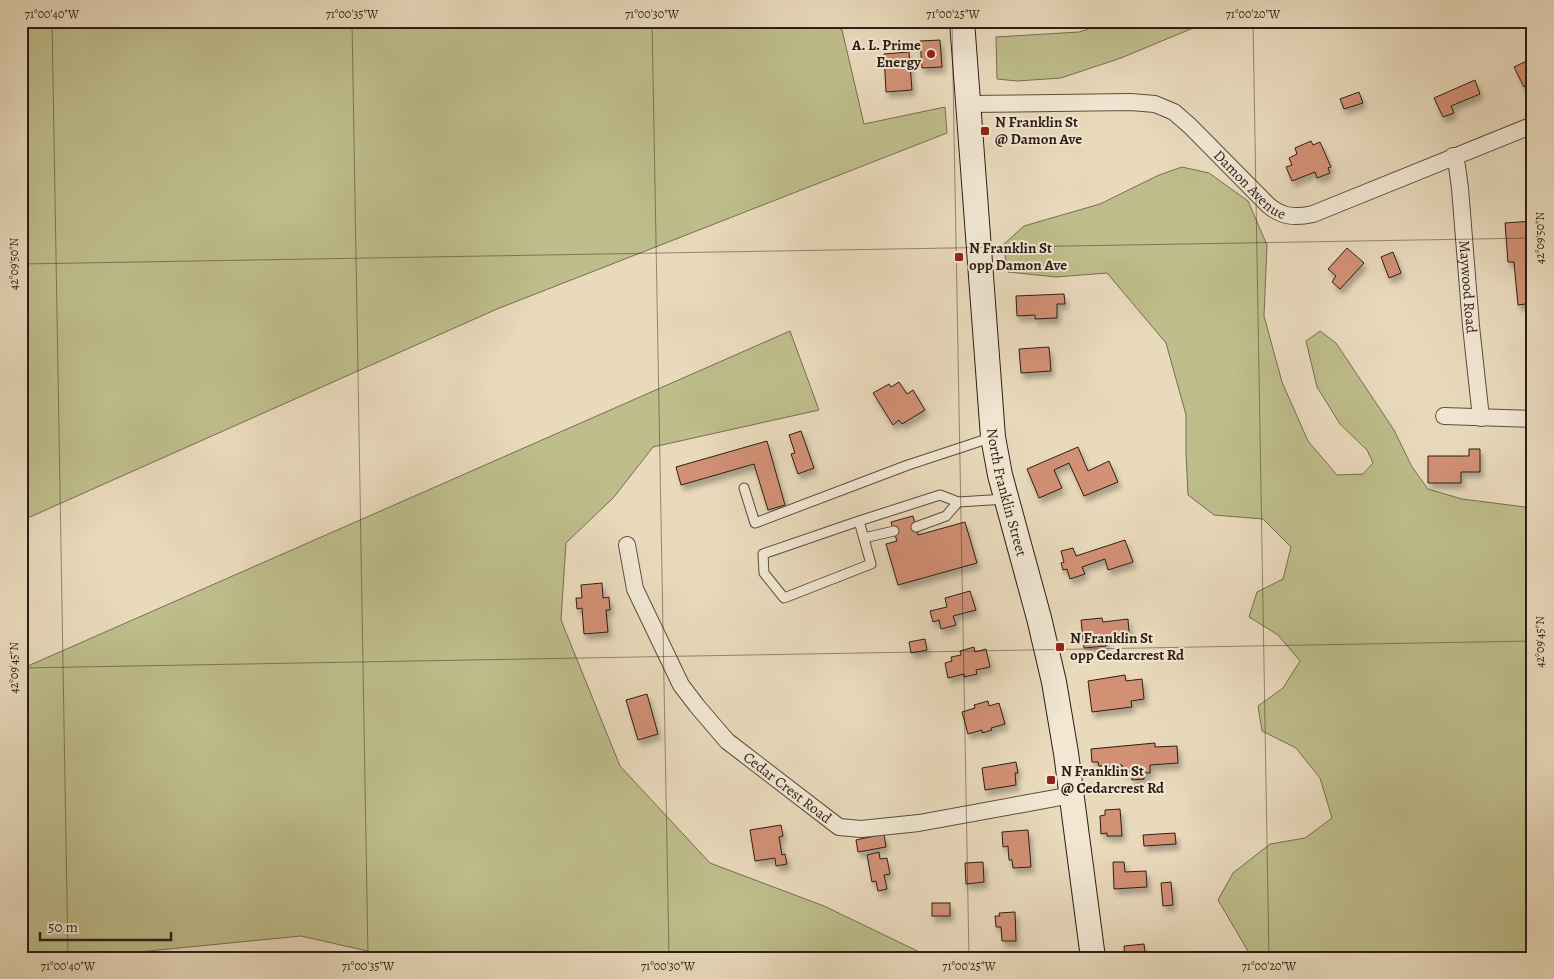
<svg xmlns="http://www.w3.org/2000/svg" width="1554" height="979" viewBox="0 0 1554 979" font-family="Alegreya,serif">
<style>
.green{fill:#bebd8b;stroke:#766e50}
.building{fill:#d29074;stroke:#2d1e15;filter:url(#shadow)}
.lines{fill:none;stroke-linecap:round;stroke-linejoin:round}
.service-casing{stroke:#5c4d3f;stroke-width:11}
.minor-casing{stroke:#5c4d3f;stroke-width:18}
.secondary-casing{stroke:#2d1e15;stroke-width:26}
.service{stroke:#f1e7d3;stroke-width:9}
.minor{stroke:#f1e7d3;stroke-width:16}
.secondary{stroke:#f1e7d3;stroke-width:24}
.ticks{fill:none;stroke:#2d1e15;stroke-width:1;stroke-opacity:0.45}
.poi-dot{fill:#8f2418;stroke:#f1e7d3;stroke-width:2}
.labels{text-anchor:middle;stroke-width:4;stroke-linejoin:round;paint-order:stroke}
.poi-label{font-size:15px;font-weight:bold;fill:#2d1e15;stroke:#f1e7d3;text-anchor:start}
.street-label{font-size:15px;fill:#2d1e15;stroke:#f1e7d3}
.neatline{fill:none;stroke:#2d1e15;stroke-width:2}
.ticks-label{font-size:12px;text-anchor:middle;fill:#2d1e15}
</style>
<defs>
<filter id="shadow"><feDropShadow dx="3" dy="5.5" stdDeviation="2.5" flood-color="#0004"/></filter>
</defs>
<rect width="100%" height="100%" fill="#e9dabc"/>
<filter id="stains"><feTurbulence type="fractalNoise" baseFrequency=".004" numOctaves="4"/><feColorMatrix values="0 0 0 0 .2 0 0 0 0 .09 0 0 0 0 .02 0 0 0 .5 -.17"/></filter>
<radialGradient id="worn" r=".72"><stop offset=".6" stop-color="#630" stop-opacity="0"/><stop offset="1" stop-color="#630" stop-opacity=".3"/></radialGradient>
<g class="green">
<path d="M21 21H827L842 30 864 124 945 107 947 133 497 309 21 521Z"/>
<path d="M1113 21H1210L1121 58 1061 78 1017 81 997 79 996 37 1079 32Z"/>
<path d="M1182 167 1209 173 1248 201 1267 245 1264 316 1282 382 1308 441 1337 475 1363 474 1373 463 1367 450 1340 424 1317 387 1306 341 1320 331 1336 343 1394 430 1412 467 1428 489 1462 499 1533 508V958H1252L1218 900 1233 873 1270 844 1305 838 1332 818 1320 778 1296 748 1262 731 1258 706 1283 688 1300 661 1278 635 1249 617 1257 592 1283 579 1291 547 1263 519 1214 515 1188 495 1186 453V415L1166 343 1107 273 1056 277 1008 272 1003 245 1024 226 1100 204 1159 175Z"/>
<path d="M790 331 819 410 653 447 614 497 566 543 561 620 620 766 710 863 824 906 932 958H398L301 936 77 958H21V669Z"/>
</g>
<g class="building">
<path d="M940 40 942 67 922 68 920 41Z"/>
<path d="M909 52 912 90 886 92 884 54Z"/>
<path d="M1533 58V83L1524 87 1514 67Z"/>
<path d="M1475 80 1480 94 1451 106 1454 113 1443 117 1434 98Z"/>
<path d="M1359 92 1363 103 1344 109 1340 99Z"/>
<path d="M1311 141 1313 145 1320 142 1331 167 1328 168 1330 173 1317 178 1315 172 1292 181 1286 167 1292 165 1289 158 1297 154 1295 148Z"/>
<path d="M1533 221V303L1518 305 1514 262H1508L1505 223Z"/>
<path d="M1347 248 1364 263 1340 289 1332 282 1336 276 1328 269Z"/>
<path d="M1393 252 1401 273 1389 278 1381 257Z"/>
<path d="M1064 294 1065 304H1057V318L1035 319V315L1017 316 1016 296Z"/>
<path d="M1049 347 1051 371 1021 373 1019 349Z"/>
<path d="M899 382 907 394 913 390 925 410 902 424 899 420 893 425 873 393 889 384 891 387Z"/>
<path d="M801 431 814 468 798 474 791 454 795 453 789 435Z"/>
<path d="M767 441 785 505 768 510 754 464 681 485 676 467Z"/>
<path d="M1078 447 1088 471 1109 461 1118 482 1084 496 1069 463 1054 470 1062 488 1039 498 1027 469Z"/>
<path d="M1469 449H1480V472H1461V483H1428V456H1469Z"/>
<path d="M913 516 918 535 965 522 977 563 898 585 886 544 897 541 891 522Z"/>
<path d="M1125 540 1133 562 1108 570 1105 559 1082 567 1085 574 1070 579 1067 569 1063 570 1061 563 1064 562 1061 551 1073 548 1076 556Z"/>
<path d="M602 583 603 598 609 597 610 610H606L608 632 584 634 582 608 577 609 576 598H582L581 585Z"/>
<path d="M970 591 976 610 953 616 956 625 941 629 939 620 933 622 930 611 947 607 945 598Z"/>
<path d="M1102 618 1103 622 1128 619 1129 633 1105 636 1106 646 1084 648 1081 620Z"/>
<path d="M925 639 927 650 911 653 909 642Z"/>
<path d="M974 647 975 652 986 649 990 667 976 670 977 674 964 677V674L948 678 945 663 952 661 951 657 961 655 960 651Z"/>
<path d="M1125 675 1126 681 1142 679 1144 699 1131 701 1132 707 1092 712 1088 681Z"/>
<path d="M647 694 658 734 638 740 626 700Z"/>
<path d="M988 701 989 706 999 703 1005 724 991 728 992 730 982 733V730L968 734 962 712 975 708 974 705Z"/>
<path d="M1155 743V747L1177 746 1178 763 1150 765V773H1144V779L1132 780V771L1122 772V765L1099 766 1098 762H1092L1091 749Z"/>
<path d="M1016 762 1018 773H1015L1016 785 985 790 982 768Z"/>
<path d="M1120 809 1122 836H1107V833L1101 834 1100 816 1105 815V810Z"/>
<path d="M781 825 783 836 779 837 782 855 785 854 787 864 776 866 775 858 755 861 750 830Z"/>
<path d="M1028 830 1031 867 1013 868 1012 860H1009L1008 846 1003 847 1002 832Z"/>
<path d="M1175 833 1176 844 1144 846 1143 835Z"/>
<path d="M884 834 886 847 858 852 856 840Z"/>
<path d="M879 852 880 859 887 858 890 874 884 875 887 889 878 891 876 881 872 882 867 855Z"/>
<path d="M983 862 984 882 966 884 965 863Z"/>
<path d="M1113 862H1124L1125 872 1146 871 1147 887 1114 889Z"/>
<path d="M1171 882 1173 905 1163 906 1161 883Z"/>
<rect x="932" y="903" width="18" height="13"/>
<path d="M1015 912 1016 941H1002L1001 927H996L995 916H1000L999 913Z"/>
<path d="M1144 944 1146 958H1125L1124 946Z"/>
</g>
<g class="lines">
<g class="service-casing">
<g id="service">
<path d="M744 488 755 523 908 465 993 437"/>
<path d="M859 521 763 554 764 573 784 598 871 564 859 521 940 495 958 502 1006 499"/>
<path d="M916 527 946 516 958 502"/>
<path d="M864 538 894 531"/>
</g>
</g>
<g class="minor-casing">
<g id="minor">
<path id="s1" d="M969 104 1131 102 1155 104 1174 112 1190 126 1268 205C1282 217 1295 218 1313 214L1533 125"/>
<path id="s2" d="M1453 156 1457 166 1460 188 1471 326 1481 418"/>
<path d="M1444 416 1533 419"/>
<path id="s3" d="M627 545 635 589 681 685 697 706 727 741 839 827 861 829 919 823 1072 795"/>
</g>
</g>
<g class="secondary-casing">
<g id="secondary">
<path id="s4" d="M962 21 993 437 1000 475 1039 618 1054 682 1066 753 1093 958"/>
</g>
</g>
<use href="#service" class="service"/>
<use href="#minor" class="minor"/>
<use href="#secondary" class="secondary"/>
</g>
<path class="ticks" d="M52 21 68 958M352 21 368 958M652 21 669 958M952 21 969 958M1253 21 1269 958M21 264 1533 238M21 668 1533 641"/>
<g class="poi-dot">
<circle cx="931" cy="54" r="5"/>
<rect x="980" y="126" width="10" height="10" rx="2.5"/>
<rect x="954" y="252" width="10" height="10" rx="2.5"/>
<rect x="1055" y="642" width="10" height="10" rx="2.5"/>
<rect x="1046" y="775" width="10" height="10" rx="2.5"/>
</g>
<g class="labels">
<g class="poi-label">
<text x="921" y="50" text-anchor="end">A. L. Prime<tspan x="921" dy="17">Energy</tspan></text>
<text x="995" y="127">N Franklin St<tspan x="995" dy="17">@ Damon Ave</tspan></text>
<text x="969" y="253">N Franklin St<tspan x="969" dy="17">opp Damon Ave</tspan></text>
<text x="1070" y="643">N Franklin St<tspan x="1070" dy="17">opp Cedarcrest Rd</tspan></text>
<text x="1061" y="776">N Franklin St<tspan x="1061" dy="17">@ Cedarcrest Rd</tspan></text>
</g>
<g class="street-label">
<text dy="5" stroke="none"><textPath href="#s1" startOffset="312">Damon Avenue</textPath></text>
<text dy="5" stroke="none"><textPath href="#s2" startOffset="132">Maywood Road</textPath></text>
<text dy="5" stroke="none"><textPath href="#s4" startOffset="474">North Franklin Street</textPath></text>
<text dy="5" stroke="none"><textPath href="#s3" startOffset="300">Cedar Crest Road</textPath></text>
</g>
</g>
<rect width="1554" height="979" fill="none" stroke="#e9dabc" stroke-width="55"/>
<path d="M40 932v8h131v-8" fill="none" stroke="#2d1e15" stroke-width="2.5"/>
<text x="48" y="932" font-size="15" fill="#2d1e15" stroke="#f1e7d3" stroke-width="4" paint-order="stroke">50 m</text>
<rect x="28" y="28" width="1498" height="924" class="neatline"/>
<g class="ticks-label">
<text x="52" y="18">71°00'40"W</text>
<text x="352" y="18">71°00'35"W</text>
<text x="652" y="18">71°00'30"W</text>
<text x="953" y="18">71°00'25"W</text>
<text x="1253" y="18">71°00'20"W</text>
<text transform="translate(1540 238) rotate(-90)" y="4">42°09'50"N</text>
<text transform="translate(14 264) rotate(-90)" y="4">42°09'50"N</text>
<text transform="translate(1540 642) rotate(-90)" y="4">42°09'45"N</text>
<text transform="translate(14 668) rotate(-90)" y="4">42°09'45"N</text>
<text x="68" y="970">71°00'40"W</text>
<text x="368" y="970">71°00'35"W</text>
<text x="668" y="970">71°00'30"W</text>
<text x="969" y="970">71°00'25"W</text>
<text x="1269" y="970">71°00'20"W</text>
</g>
<rect width="100%" height="100%" filter="url(#stains)"/>
<rect width="100%" height="100%" fill="url(#worn)"/>
</svg>
